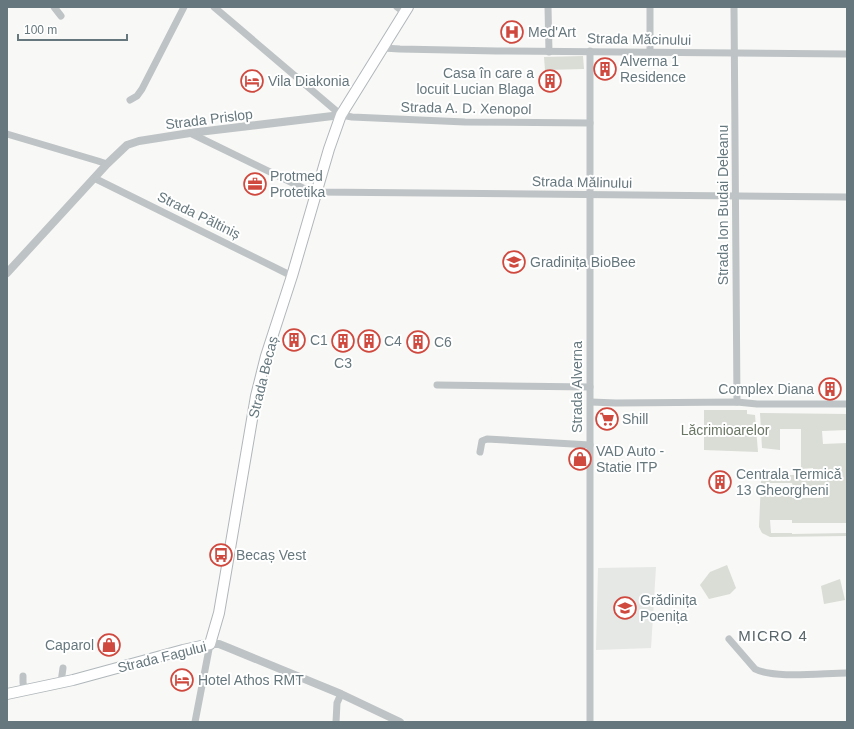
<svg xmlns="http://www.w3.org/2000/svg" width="854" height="729" viewBox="0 0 854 729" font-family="Helvetica,sans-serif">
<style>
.built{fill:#e6e8e6}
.green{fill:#d9ddd6;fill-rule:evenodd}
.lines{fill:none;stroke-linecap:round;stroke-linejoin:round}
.secondary-casing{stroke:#b0b7ba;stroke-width:12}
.minor{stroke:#bec3c5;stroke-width:7}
.tertiary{stroke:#bec3c5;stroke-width:8}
.secondary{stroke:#fff;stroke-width:10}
.labels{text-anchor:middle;stroke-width:4;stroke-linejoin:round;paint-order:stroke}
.poi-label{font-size:14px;fill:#66787e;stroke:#fff;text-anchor:start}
.street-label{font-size:14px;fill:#66787e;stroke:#fff}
.park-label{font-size:14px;fill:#6b7765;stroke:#fff}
.neighbourhood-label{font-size:15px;letter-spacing:1px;fill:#58656a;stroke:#fff}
</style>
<rect width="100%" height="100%" fill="#f8f8f6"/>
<path class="built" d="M656 567 651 648 596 650 598 568Z"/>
<g class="green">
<path d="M583 56 584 69 545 70 544 57Z"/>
<path d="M704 410H747V414L755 415 758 452 704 450Z"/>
<path d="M760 413 847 414V430L822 431 823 444 847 443V523H792V520H770L771 533H792V534L847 533V536L770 537 762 533 759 527 761 481 762 475H813V468L801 469V429H780V450L762 448ZM770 483H792L793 486H823V498H792L791 495H770Z"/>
<path d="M727 565 736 588 730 594 709 599 700 585 710 572Z"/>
<path d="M840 579 845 600 824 604 821 586Z"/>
</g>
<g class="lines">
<g class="secondary-casing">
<path id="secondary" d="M7 694 73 680 183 650 210 644 219 613 256 396 266 356 292 276 329 149 341 115 408 7"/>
</g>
<g class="minor">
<path d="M54 7 61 16"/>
<path d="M214 7 341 115 352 117 465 122 590 123"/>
<path d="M397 7 405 13"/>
<path d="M548 7 549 52"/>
<path d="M650 7V52"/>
<path d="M734 7 737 402"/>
<path d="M383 48 400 49 497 51 847 54"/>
<path d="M590 51V722"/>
<path d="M130 100 137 96 142 89 184 7"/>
<path d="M190 133 309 191 316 192 847 197"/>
<path d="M7 134 98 161 107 164"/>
<path d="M94 178 292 276"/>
<path d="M437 385 590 387"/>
<path d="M591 402 616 403 737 402 757 404H847"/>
<path d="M480 452 482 441 487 439 590 445"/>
<path d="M729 639 755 669C774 679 823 673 847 673"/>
<path d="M23 676V682L24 690"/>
<path d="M61 682 63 668"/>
<path d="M195 722 210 644"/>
<path d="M336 722 337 703 341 694"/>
</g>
<g class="tertiary">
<path d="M7 273 107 164 127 145 139 141 190 133 341 115"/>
<path d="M210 644H219L229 648 341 694 400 722"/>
</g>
<use href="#secondary" class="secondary"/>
</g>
<defs>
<g id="hospital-ring" transform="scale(1.15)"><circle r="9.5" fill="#fff" stroke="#d0493f" stroke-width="1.5"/><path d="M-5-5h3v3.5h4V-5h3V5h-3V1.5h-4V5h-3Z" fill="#d0493f"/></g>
<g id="building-ring" transform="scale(1.15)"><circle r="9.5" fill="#fff" stroke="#d0493f" stroke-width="1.5"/><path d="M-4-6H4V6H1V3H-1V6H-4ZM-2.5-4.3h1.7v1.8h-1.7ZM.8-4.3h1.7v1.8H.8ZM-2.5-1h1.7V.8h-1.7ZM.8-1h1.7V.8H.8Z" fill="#d0493f"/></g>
<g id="hotel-ring" transform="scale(1.15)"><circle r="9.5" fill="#fff" stroke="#d0493f" stroke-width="1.5"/><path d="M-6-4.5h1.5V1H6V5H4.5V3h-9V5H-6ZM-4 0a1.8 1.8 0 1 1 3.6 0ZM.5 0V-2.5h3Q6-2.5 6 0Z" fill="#d0493f"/></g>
<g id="office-ring" transform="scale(1.15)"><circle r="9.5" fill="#fff" stroke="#d0493f" stroke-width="1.5"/><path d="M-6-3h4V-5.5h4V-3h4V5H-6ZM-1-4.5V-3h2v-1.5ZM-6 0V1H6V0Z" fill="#d0493f"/></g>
<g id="school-ring" transform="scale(1.15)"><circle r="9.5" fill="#fff" stroke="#d0493f" stroke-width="1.5"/><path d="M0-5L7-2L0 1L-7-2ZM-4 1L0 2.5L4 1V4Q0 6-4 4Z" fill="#d0493f"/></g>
<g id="supermarket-ring" transform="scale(1.15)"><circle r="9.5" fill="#fff" stroke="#d0493f" stroke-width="1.5"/><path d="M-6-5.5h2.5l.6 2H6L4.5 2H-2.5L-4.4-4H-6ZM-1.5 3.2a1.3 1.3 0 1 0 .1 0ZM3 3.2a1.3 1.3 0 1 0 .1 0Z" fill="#d0493f"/></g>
<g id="shop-ring" transform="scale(1.15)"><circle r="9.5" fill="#fff" stroke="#d0493f" stroke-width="1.5"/><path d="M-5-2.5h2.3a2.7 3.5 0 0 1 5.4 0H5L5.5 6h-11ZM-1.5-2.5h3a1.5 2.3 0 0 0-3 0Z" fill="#d0493f"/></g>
<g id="bus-ring" transform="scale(1.15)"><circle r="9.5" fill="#fff" stroke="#d0493f" stroke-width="1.5"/><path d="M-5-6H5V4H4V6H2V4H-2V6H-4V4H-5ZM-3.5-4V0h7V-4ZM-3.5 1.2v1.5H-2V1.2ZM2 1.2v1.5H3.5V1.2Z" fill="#d0493f"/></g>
</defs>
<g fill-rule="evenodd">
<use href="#hospital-ring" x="512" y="32"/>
<use href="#building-ring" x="605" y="69"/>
<use href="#hotel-ring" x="252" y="81"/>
<use href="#building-ring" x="550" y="81"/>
<use href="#office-ring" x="255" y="184"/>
<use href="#school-ring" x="514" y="262"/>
<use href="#building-ring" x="294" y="340"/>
<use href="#building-ring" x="343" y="341"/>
<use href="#building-ring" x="369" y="341"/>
<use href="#building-ring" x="418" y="342"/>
<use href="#building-ring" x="830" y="389"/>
<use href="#supermarket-ring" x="607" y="419"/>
<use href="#shop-ring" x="580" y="459"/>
<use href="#building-ring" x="720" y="482"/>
<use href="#bus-ring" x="221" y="555"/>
<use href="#school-ring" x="625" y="608"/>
<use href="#shop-ring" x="109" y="645"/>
<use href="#hotel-ring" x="182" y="680"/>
</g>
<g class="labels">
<g class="poi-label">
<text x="528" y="37">Med'Art</text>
<text x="620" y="66">Alverna 1<tspan x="620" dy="16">Residence</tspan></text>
<text x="534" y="78" text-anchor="end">Casa în care a<tspan x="534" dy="16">locuit Lucian Blaga</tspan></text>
<text x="268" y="86">Vila Diakonia</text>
<text x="270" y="181">Protmed<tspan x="270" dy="16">Protetika</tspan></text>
<text x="530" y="267">Gradinița BioBee</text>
<text x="310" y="345">C1</text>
<text x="384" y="346">C4</text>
<text x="434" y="347">C6</text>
<text x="343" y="368" text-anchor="middle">C3</text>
<text x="814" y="394" text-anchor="end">Complex Diana</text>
<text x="622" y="424">Shill</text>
<text x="596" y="456">VAD Auto -<tspan x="596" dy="16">Statie ITP</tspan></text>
<text x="736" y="479">Centrala Termică<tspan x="736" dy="16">13 Gheorgheni</tspan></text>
<text x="236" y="560">Becaș Vest</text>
<text x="640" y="605">Grădinița<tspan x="640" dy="16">Poenița</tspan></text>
<text x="94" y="650" text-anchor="end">Caparol</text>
<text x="198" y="685">Hotel Athos RMT</text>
</g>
<g class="street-label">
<text transform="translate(639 39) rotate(1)" y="5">Strada Măcinului</text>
<text transform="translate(466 108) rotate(1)" y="5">Strada A. D. Xenopol</text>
<text transform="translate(209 119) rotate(-7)" y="5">Strada Prislop</text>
<text transform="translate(582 182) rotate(1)" y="5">Strada Mălinului</text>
<text transform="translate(723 205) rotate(-90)" y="5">Strada Ion Budai Deleanu</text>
<text transform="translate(199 215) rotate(26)" y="5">Strada Păltiniș</text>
<text transform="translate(263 377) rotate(-76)" y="5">Strada Becaș</text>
<text transform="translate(577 387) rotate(-90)" y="5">Strada Alverna</text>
<text transform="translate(162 657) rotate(-14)" y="5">Strada Fagului</text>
</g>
<g class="park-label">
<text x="725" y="435">Lăcrimioarelor</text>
</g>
<g class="neighbourhood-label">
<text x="773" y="641">MICRO 4</text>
</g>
</g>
<rect width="854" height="729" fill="none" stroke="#66787e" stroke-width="16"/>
<path d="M18 34v6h109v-6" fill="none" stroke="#66787e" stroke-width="2"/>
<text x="24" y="34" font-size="12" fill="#66787e" stroke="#ffffff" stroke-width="3" paint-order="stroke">100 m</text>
</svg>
